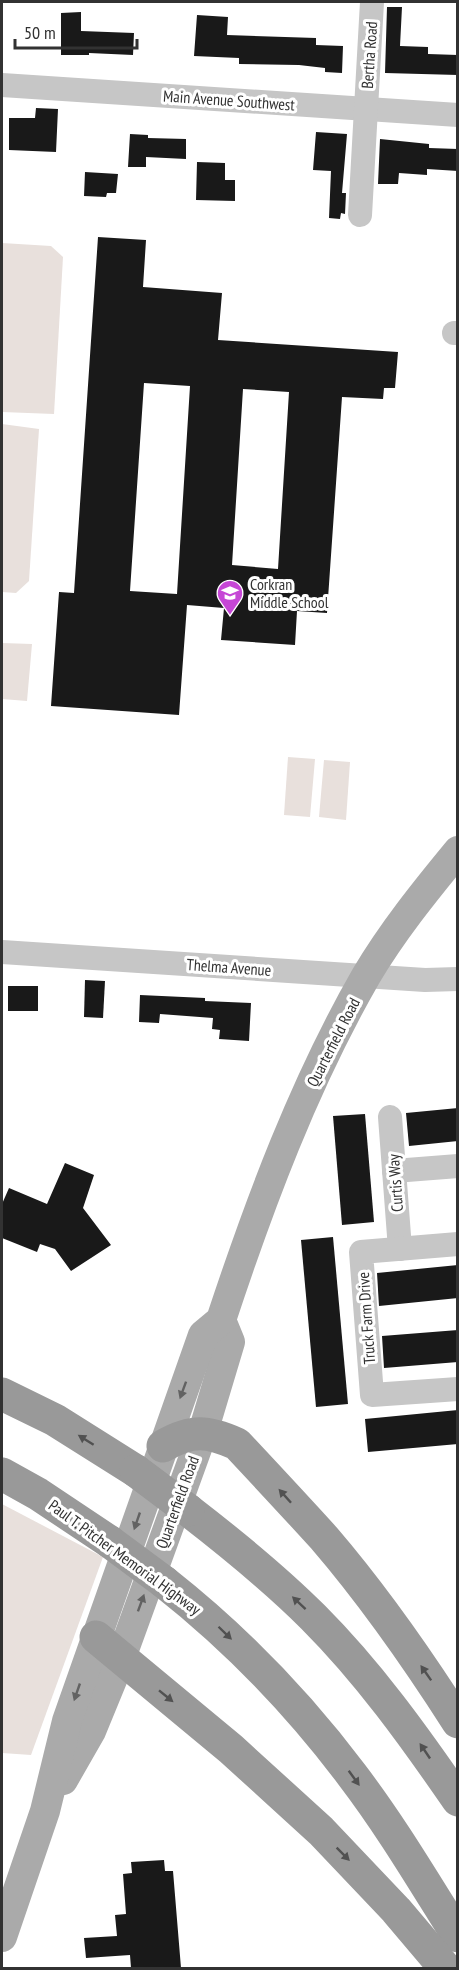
<svg xmlns="http://www.w3.org/2000/svg" width="459" height="1970" viewBox="0 0 459 1970" font-family="'PT Sans Narrow',sans-serif">
<style>
.green{fill:#e8e0dc}
.building{fill:#191919;fill-rule:evenodd}
.lines{fill:none;stroke-linecap:round;stroke-linejoin:round}
.minor{stroke:#c6c6c6;stroke-width:24}
.major{stroke:#aaa;stroke-width:30}
.highway{stroke:#999;stroke-width:33}
.highway-bridge{stroke:#999;stroke-width:33}
.oneway{fill:#626262}
.oneway2{fill:#515151}
.labels{text-anchor:middle;stroke-width:6;stroke-linejoin:round;paint-order:stroke}
.street-label{font-size:16px;fill:#323232;stroke:#fff}
.poi-label{font-size:16px;fill:#323232;stroke:#fff;text-anchor:start}
</style>
<rect width="100%" height="100%" fill="#fff"/>
<g class="green">
<path d="M2 243 51 246 63 257 54 414 2 412Z"/>
<path d="M2 424 39 429 29 581 16 593 2 592Z"/>
<path d="M2 643 32 644 27 701 2 699Z"/>
<path d="M288 757 315 759 310 817 284 815Z"/>
<path d="M324 760 350 762 346 820 319 817Z"/>
<path d="M2 1504 103 1557 31 1755 2 1753Z"/>
</g>
<g class="building">
<path d="M387 7H402L400 46 428 47V54L458 55V75L385 73Z"/>
<path d="M81 12V31L134 33 133 55 89 53V55H61V13Z"/>
<path d="M197 15 228 17 227 35 316 38V45L343 46 342 73 325 72V68L299 65 239 64V58L194 56Z"/>
<path d="M36 108 58 109 56 152 9 150V118H35Z"/>
<path d="M316 132 347 134 342 193H346L345 214 341 213 340 219 329 218 331 171 313 170Z"/>
<path d="M130 134 148 135V138L186 139V159L146 157V167H128Z"/>
<path d="M380 139 429 144V148L458 149V171L427 169V175L399 173 398 184H378Z"/>
<path d="M197 162 225 163V180H235V201L196 200Z"/>
<path d="M85 172 118 174 116 193H107L106 197 84 196Z"/>
<path d="M98 237 146 240 143 287 222 293 218 340 398 352 395 388H384L383 399 342 397 327 613 297 611 295 645 221 640 224 608 187 605 179 715 51 706 59 592 74 593ZM144 383 190 386 177 594 130 591ZM243 389 289 392 278 569 232 565Z"/>
<path d="M85 980 105 981 103 1018 84 1017Z"/>
<rect x="8" y="986" width="30" height="25"/>
<path d="M140 995 205 998V1001L251 1003 249 1041 219 1039 220 1030 212 1029 213 1018 160 1014 159 1023 139 1022Z"/>
<path d="M458 1108V1141L409 1146 406 1113Z"/>
<path d="M365 1114 374 1222 342 1225 333 1116Z"/>
<path d="M65 1163 94 1175 83 1208 111 1245 71 1271 55 1249 40 1244 37 1252 2 1238V1204L9 1188 47 1204Z"/>
<path d="M333 1237 348 1404 316 1407 301 1240Z"/>
<path d="M458 1265V1298L379 1306 377 1273Z"/>
<path d="M458 1330V1362L384 1368 382 1336Z"/>
<path d="M458 1410V1444L368 1452 365 1419Z"/>
<path d="M164 1860 165 1871H173L181 1968H131L130 1955 86 1958 84 1938 117 1936 115 1915 126 1914 123 1874 132 1873 131 1862Z"/>
</g>
<g class="lines">
<g class="minor">
<path d="M2 85 458 115"/>
<path d="M360 215 372 2"/>
<path d="M454 333H458"/>
<path d="M2 952 425 980 458 979"/>
<path d="M390 1117 400 1249"/>
<path d="M394 1171 458 1166"/>
<path d="M458 1244 361 1252 372 1395 458 1389"/>
</g>
<g class="major">
<path d="M63 1780 91 1731 121 1658 203 1432 230 1342 221 1320"/>
<path d="M2 1937 45 1811 67 1721 203 1335 221 1320C260 1202 304 1084 366 976 392 932 425 891 458 851"/>
</g>
<g class="highway">
<path d="M2 1394 55 1420 136 1471"/>
<path d="M163 1446C192 1429 208 1431 237 1444 266 1475 295 1506 324 1538 373 1595 417 1658 458 1722"/>
<path d="M2 1474 38 1494 110 1542"/>
<path d="M188 1510C232 1544 274 1578 313 1617 368 1672 414 1736 458 1800"/>
<path d="M164 1582C235 1638 298 1703 352 1775 391 1826 424 1882 458 1936"/>
<path d="M96 1637 231 1749 321 1831 396 1910 445 1968"/>
</g>
<g class="highway-bridge">
<path d="M136 1471 188 1510"/>
<path d="M110 1542 164 1582"/>
</g>
</g>
<defs><path id="oneway-solid" d="M-6-.8H1V-3.2L6.5 0L1 3.2V.8H-6Z" transform="scale(1.5)"/></defs>
<g class="oneway">
<use href="#oneway-solid" transform="translate(183 1390) rotate(110)"/>
<use href="#oneway-solid" transform="translate(137 1521) rotate(109)"/>
<use href="#oneway-solid" transform="translate(141 1603) rotate(-70)"/>
<use href="#oneway-solid" transform="translate(77 1692) rotate(109)"/>
</g>
<g class="oneway2">
<use href="#oneway-solid" transform="translate(86 1440) rotate(-148)"/>
<use href="#oneway-solid" transform="translate(285 1496) rotate(-132)"/>
<use href="#oneway-solid" transform="translate(299 1603) rotate(-137)"/>
<use href="#oneway-solid" transform="translate(225 1633) rotate(44)"/>
<use href="#oneway-solid" transform="translate(426 1673) rotate(-125)"/>
<use href="#oneway-solid" transform="translate(166 1696) rotate(39)"/>
<use href="#oneway-solid" transform="translate(425 1751) rotate(-124)"/>
<use href="#oneway-solid" transform="translate(354 1778) rotate(54)"/>
<use href="#oneway-solid" transform="translate(343 1854) rotate(45)"/>
</g>
<defs>
<g id="school-pin" transform="scale(1.35)"><path d="M0 17L-7.5 6A9.5 9.5 0 1 1 7.5 6Z" fill="#c647d6" stroke="#fff"/><path d="M0-5L7-2L0 1L-7-2ZM-4 1L0 2.5L4 1V4Q0 6-4 4Z" fill="#fff"/></g>
</defs>
<g fill-rule="evenodd">
<use href="#school-pin" x="230" y="593"/>
</g>
<g class="labels">
<g class="street-label">
<text transform="translate(369 55) rotate(-86)" y="6">Bertha Road</text>
<text transform="translate(229 100) rotate(4)" y="6">Main Avenue Southwest</text>
<text transform="translate(229 967) rotate(4)" y="6">Thelma Avenue</text>
<text transform="translate(333 1042) rotate(-63)" y="6">Quarterfield Road</text>
<text transform="translate(395 1183) rotate(-94)" y="6">Curtis Way</text>
<text transform="translate(366 1318) rotate(-94)" y="6">Truck Farm Drive</text>
<text transform="translate(177 1502) rotate(-70)" y="6">Quarterfield Road</text>
<text transform="translate(125 1557) rotate(36)" y="6">Paul T. Pitcher Memorial Highway</text>
</g>
<g class="poi-label">
<text x="250" y="590">Corkran<tspan x="250" dy="18">Middle School</tspan></text>
</g>
</g>
<rect width="459" height="1970" fill="none" stroke="#323232" stroke-width="6"/>
<path d="M15 39v9h122v-9" fill="none" stroke="#323232" stroke-width="3"/>
<text x="24" y="39" font-size="18" fill="#323232" stroke="#ffffff" stroke-width="4.5" paint-order="stroke">50 m</text>
</svg>
